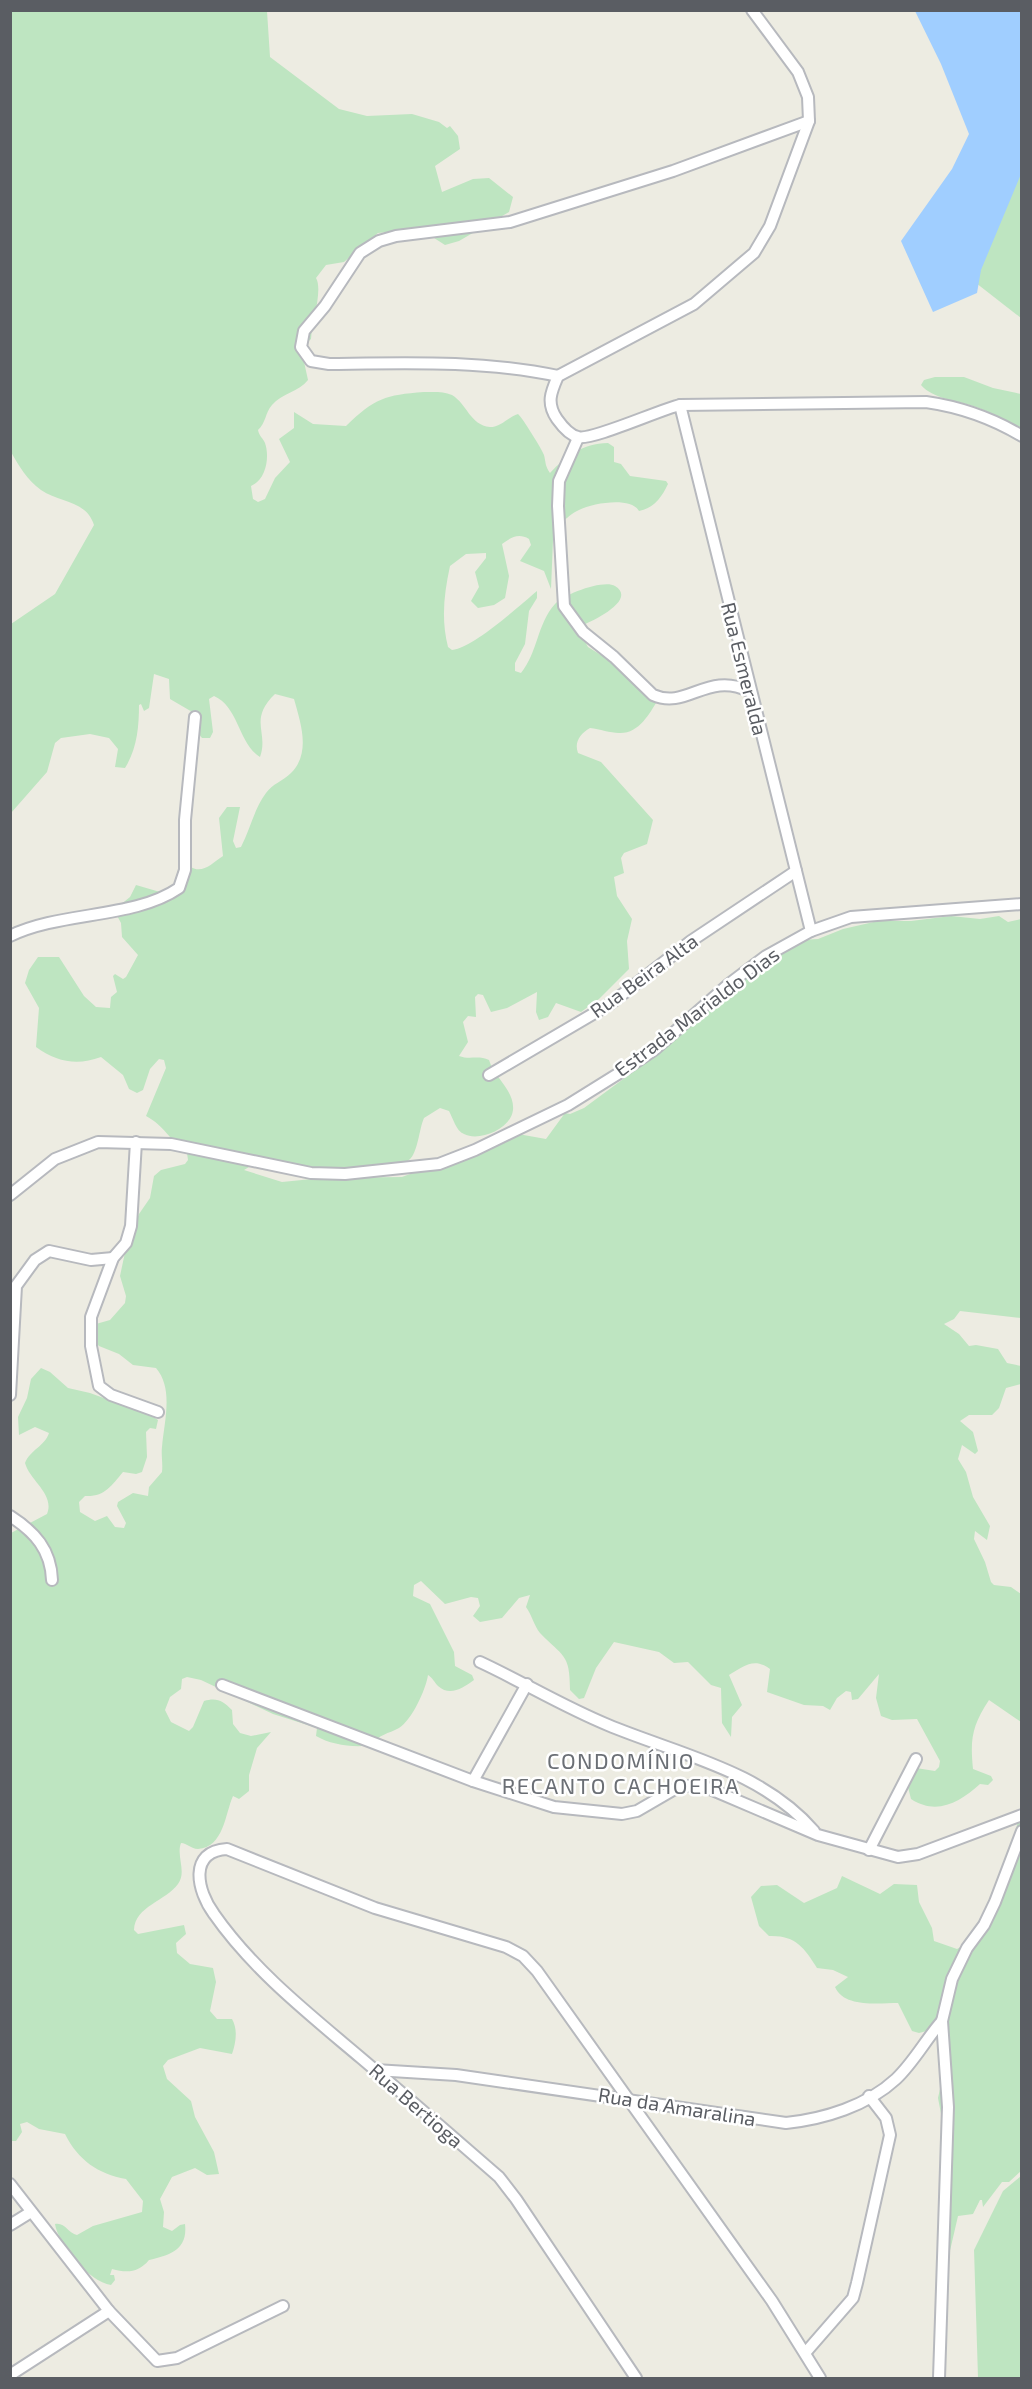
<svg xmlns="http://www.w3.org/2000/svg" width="1032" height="2389" viewBox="0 0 1032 2389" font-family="'Exo 2',sans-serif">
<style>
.green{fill:#bee5c1}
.water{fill:#a0ceff}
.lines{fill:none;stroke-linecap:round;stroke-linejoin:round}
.minor-casing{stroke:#b7b9be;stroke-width:14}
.minor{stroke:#fff;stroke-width:10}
.labels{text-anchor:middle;stroke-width:5;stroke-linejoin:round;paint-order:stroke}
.street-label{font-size:20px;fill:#5a5d63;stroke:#fff}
.quarter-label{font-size:22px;letter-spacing:1.5px;fill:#6b6f75;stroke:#fff}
</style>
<rect width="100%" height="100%" fill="#edece2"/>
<g class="green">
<path d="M11 11H267L270 57 339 109 367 116 412 114 439 122 447 128 450 126 458 136 460 149 435 166 442 192 473 179 489 178 513 197 509 212 459 241 445 245 420 229 378 233 344 262 326 265 316 278C323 290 312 322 311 339L301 348 308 380C299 392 282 393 272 405 265 413 266 423 258 430 259 436 263 438 265 443 270 457 266 480 251 486L253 499 258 502 265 499 275 478 290 462 279 439 294 428V412L313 424 346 426C375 398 385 395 424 392 433 392 443 391 452 395 467 404 470 425 490 427 501 427 508 417 518 414 522 417 543 451 544 455 546 463 545 466 550 473 567 455 582 444 608 443L614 447V462L621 464 630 476 666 481 668 484C662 497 654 508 639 511 631 496 591 503 577 511 569 515 565 521 557 524L553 540 551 589 544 571 520 561 531 545 529 539C519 533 511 537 502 544L509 576 505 598 494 605 478 608 471 601 479 587 475 572 486 558V553L466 554 450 566C444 594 441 619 448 647L452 650C474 647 518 607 537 591V598L529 611 525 644 515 663V671L521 673C538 652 537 624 555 604 564 594 604 579 615 586 638 600 591 622 583 625L581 634 588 647 617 665 658 700C649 714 639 734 619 733 610 733 600 729 590 728 580 734 574 742 578 753L601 762 653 820 647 844 624 853 621 858 624 873 614 877 617 896 632 919 627 941 629 969 599 999 581 1012 556 1003 548 1017 539 1020 536 1012 537 992 507 1008 491 1012 483 995 478 994 475 997 476 1017 468 1016 463 1022 468 1042 459 1056C469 1060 479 1055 489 1060 494 1077 515 1091 513 1110 511 1129 479 1142 464 1134 456 1131 453 1118 449 1111L440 1108 424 1118C419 1129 418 1153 409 1160 388 1176 278 1168 249 1167L244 1170 282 1182 322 1178 402 1177 518 1134 546 1139 565 1113 570 1114 584 1108 630 1074 719 984V987L763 958 802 940 818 939 843 929 878 921H911L951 916 980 919 999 916 1008 922 1021 919V1318L960 1311 954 1319 944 1324 959 1334 969 1346 976 1345 998 1349 1007 1363 1021 1366V1384L1006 1388 999 1408 992 1415H969L960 1421 973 1432 978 1451 975 1454 962 1445 958 1459 966 1472 973 1497 990 1526 987 1540 975 1531 974 1539 985 1562 991 1582 994 1585 1011 1587 1021 1594V1722L989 1700C972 1726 970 1739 973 1769L991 1776 993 1780 988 1785 980 1784C960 1802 937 1816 911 1799L907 1783 916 1768 935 1771 939 1767 940 1761 917 1719 892 1720 881 1716 876 1698 879 1674 858 1699 852 1700 851 1692 846 1691 837 1698 830 1710 823 1706 804 1705 767 1692 770 1669C754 1657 744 1666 729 1675L742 1705 732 1717 731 1737 722 1723 721 1688 711 1685 688 1662 674 1663 659 1652 614 1642 596 1668 584 1698 579 1699 570 1690C570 1653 563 1657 540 1633 534 1626 532 1615 526 1607L530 1595 519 1598 502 1618 480 1622 473 1616 480 1606 478 1598 471 1597 445 1604 421 1581 414 1585 413 1596 430 1604 454 1652 455 1666 472 1675 474 1680C463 1688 450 1697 438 1686 434 1682 433 1678 428 1675 426 1689 412 1720 399 1728 388 1734 379 1734 372 1745 355 1748 331 1745 316 1736L317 1728 273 1714 201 1680 187 1677 182 1679 181 1689 170 1697 165 1710 171 1722 189 1731 193 1727 204 1701C217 1697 223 1701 232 1710L233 1724 240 1733 251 1736 271 1732 257 1748 249 1775V1791L239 1799 233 1796C225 1814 224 1847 198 1849 191 1849 187 1843 181 1843 176 1856 187 1872 178 1884 166 1901 135 1906 134 1930L138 1934 184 1925 186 1934 176 1943 177 1953 190 1964 213 1968 216 1982 210 2011 217 2019H232C238 2029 236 2043 232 2054L200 2048 168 2060 163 2066 167 2079 191 2101 195 2117 214 2152 219 2174 207 2175 195 2168 172 2177 160 2199 164 2212 163 2227 172 2231 180 2225 185 2224C188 2250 170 2255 149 2260 138 2273 127 2273 112 2269L110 2275H114L115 2280 111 2285C89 2282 58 2244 55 2224 65 2222 68 2233 77 2235L93 2226 142 2212 143 2201 126 2179C98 2174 78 2160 65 2134L39 2129 27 2122 20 2124 22 2132 16 2141H11V1533L47 1514C55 1494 30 1481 25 1463 30 1450 45 1446 49 1433L35 1427 19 1435 18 1417 27 1398 31 1379 41 1368 50 1372 68 1388 90 1393 150 1415 158 1420 156 1429 150 1428 146 1432 147 1457 142 1472 136 1474 123 1472C111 1486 105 1497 85 1496L79 1502 80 1512 95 1521 107 1516 115 1527 124 1528 126 1523 117 1506 118 1502 133 1493 148 1496 149 1487 162 1472C163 1463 161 1455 162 1447 164 1422 174 1389 156 1368L133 1365 119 1354 99 1346 94 1341 96 1324 110 1320 125 1303 126 1296 120 1276 127 1243 139 1214 150 1198 154 1176 161 1170 185 1164 188 1160 187 1153C169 1140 165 1126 146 1116L166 1068 164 1060 159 1059 150 1069 143 1090 137 1093 129 1089 123 1075 101 1057C77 1066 57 1062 36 1047L39 1008 25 983 29 970 38 957H59L84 996 96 1007 110 1008 111 997 117 992 113 976 115 974 123 979 126 977 138 955 122 937 121 923 114 910 130 897 136 885 160 892 174 891 189 866C202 875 211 864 223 856L219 818 227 807H240L233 841 236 848 241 847C250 830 254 809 266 793 272 784 283 781 291 773 311 753 301 724 294 699L275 694C248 720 269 732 260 757 238 743 239 707 214 696L209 699 213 732 210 738H202L198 733 194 713 170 699 169 679 154 674 149 708 144 711 141 704 139 705C139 727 137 749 125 768L115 767 118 749 109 738 90 734 61 738 55 743 47 772 11 813V624L55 594 94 525C86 500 60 503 41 490 27 480 19 466 11 452Z"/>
<path d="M1021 141V318L976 283Z"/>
<path d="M935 377H964L993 388 1021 394V435C1007 421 992 412 973 406 956 400 933 399 921 385L924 380Z"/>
<path d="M1021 1816V2171L1009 2182H1002L983 2207 982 2200H980L973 2214 958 2216 949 2255 947 2247 946 2140 938 2098 944 2071V2043L934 2029 919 2033 912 2031 898 2003C879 2003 844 2008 835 1987L848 1977 833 1970 817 1968C804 1947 795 1935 769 1936L759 1926 751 1897 761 1886 777 1885 804 1903 837 1888 842 1876 880 1894 894 1884 917 1885 919 1902 932 1928 934 1941 957 1949 971 1941C977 1916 993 1903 1002 1879 1010 1861 1013 1840 1018 1821Z"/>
<path d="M1021 2176V2378H978L974 2250 1003 2191Z"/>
</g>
<path class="water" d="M915 11H1021V174L981 270 977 293 933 312 901 241 952 169 969 134 941 64Z"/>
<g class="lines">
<g class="minor-casing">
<g id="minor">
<path d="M752 10 798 72 808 97 809 121 770 226 754 253 694 304 558 376C551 392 546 403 557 419 562 426 569 435 578 437 591 441 659 410 680 405L926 402C961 407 992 418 1022 436"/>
<path d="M558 376C482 360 407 363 329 364L311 361 301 347 304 331 325 306 360 253 379 241 396 236 510 222 673 171 809 121"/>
<path d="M680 405 811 931"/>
<path d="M578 438 559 481 558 506 564 606 583 632 614 657 653 695C687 710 707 671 749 691"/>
<path d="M10 936C61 911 134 919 179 888L185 870V820L195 717"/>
<path d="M489 1075 610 1004 691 941 796 871"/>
<path d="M136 1142 131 1226 126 1243 113 1258 91 1317V1346L99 1386 111 1395 158 1412"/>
<path d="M10 1195 55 1159 98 1142 171 1144 311 1173 345 1174 439 1164 475 1150 568 1105 621 1072 654 1050 729 984 766 956 811 931 851 917 1022 904"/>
<path d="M10 1395 16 1286 35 1260 49 1251 91 1260 113 1258"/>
<path d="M10 1516C35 1532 51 1550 52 1580"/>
<path d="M480 1662C523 1682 564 1707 608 1725 680 1755 761 1770 814 1831"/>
<path d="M222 1685 473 1781 554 1807 622 1814 637 1811 680 1786H703L818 1835 898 1857 918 1854 1022 1815"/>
<path d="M473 1781 527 1684"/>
<path d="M869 1850 916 1759"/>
<path d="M375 2070 456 2075 786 2123C824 2119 867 2106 896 2079 914 2062 926 2039 942 2021"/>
<path d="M10 2184 109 2311 157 2361 177 2358 283 2306"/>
<path d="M10 2225 31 2212"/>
<path d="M806 2352 853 2298 857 2283 890 2135 886 2118 869 2096"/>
<path d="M10 2375 109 2311"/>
<path d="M636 2378 516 2199 499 2177C453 2137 407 2097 361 2058 309 2014 253 1970 214 1914 197 1891 188 1851 227 1849L375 1908 506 1947 523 1956 537 1971 772 2301 820 2378"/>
<path d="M939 2378 948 2107 942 2021 952 1979 967 1948 984 1925 995 1902 1022 1831"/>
</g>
</g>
<use href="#minor" class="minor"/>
</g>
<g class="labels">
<g class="street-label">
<text transform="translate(744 669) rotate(76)" y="7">Rua Esmeralda</text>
<text transform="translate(644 976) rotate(-36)" y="7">Rua Beira Alta</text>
<text transform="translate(697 1012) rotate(-37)" y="7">Estrada Marialdo Dias</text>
<text transform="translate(416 2106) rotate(41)" y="7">Rua Bertioga</text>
<text transform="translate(677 2107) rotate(9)" y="7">Rua da Amaralina</text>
</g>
<g class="quarter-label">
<text x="621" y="1769">CONDOMÍNIO<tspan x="621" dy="25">RECANTO CACHOEIRA</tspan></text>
</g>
</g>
<rect width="1032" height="2389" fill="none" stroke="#5a5d63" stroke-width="24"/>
</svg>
